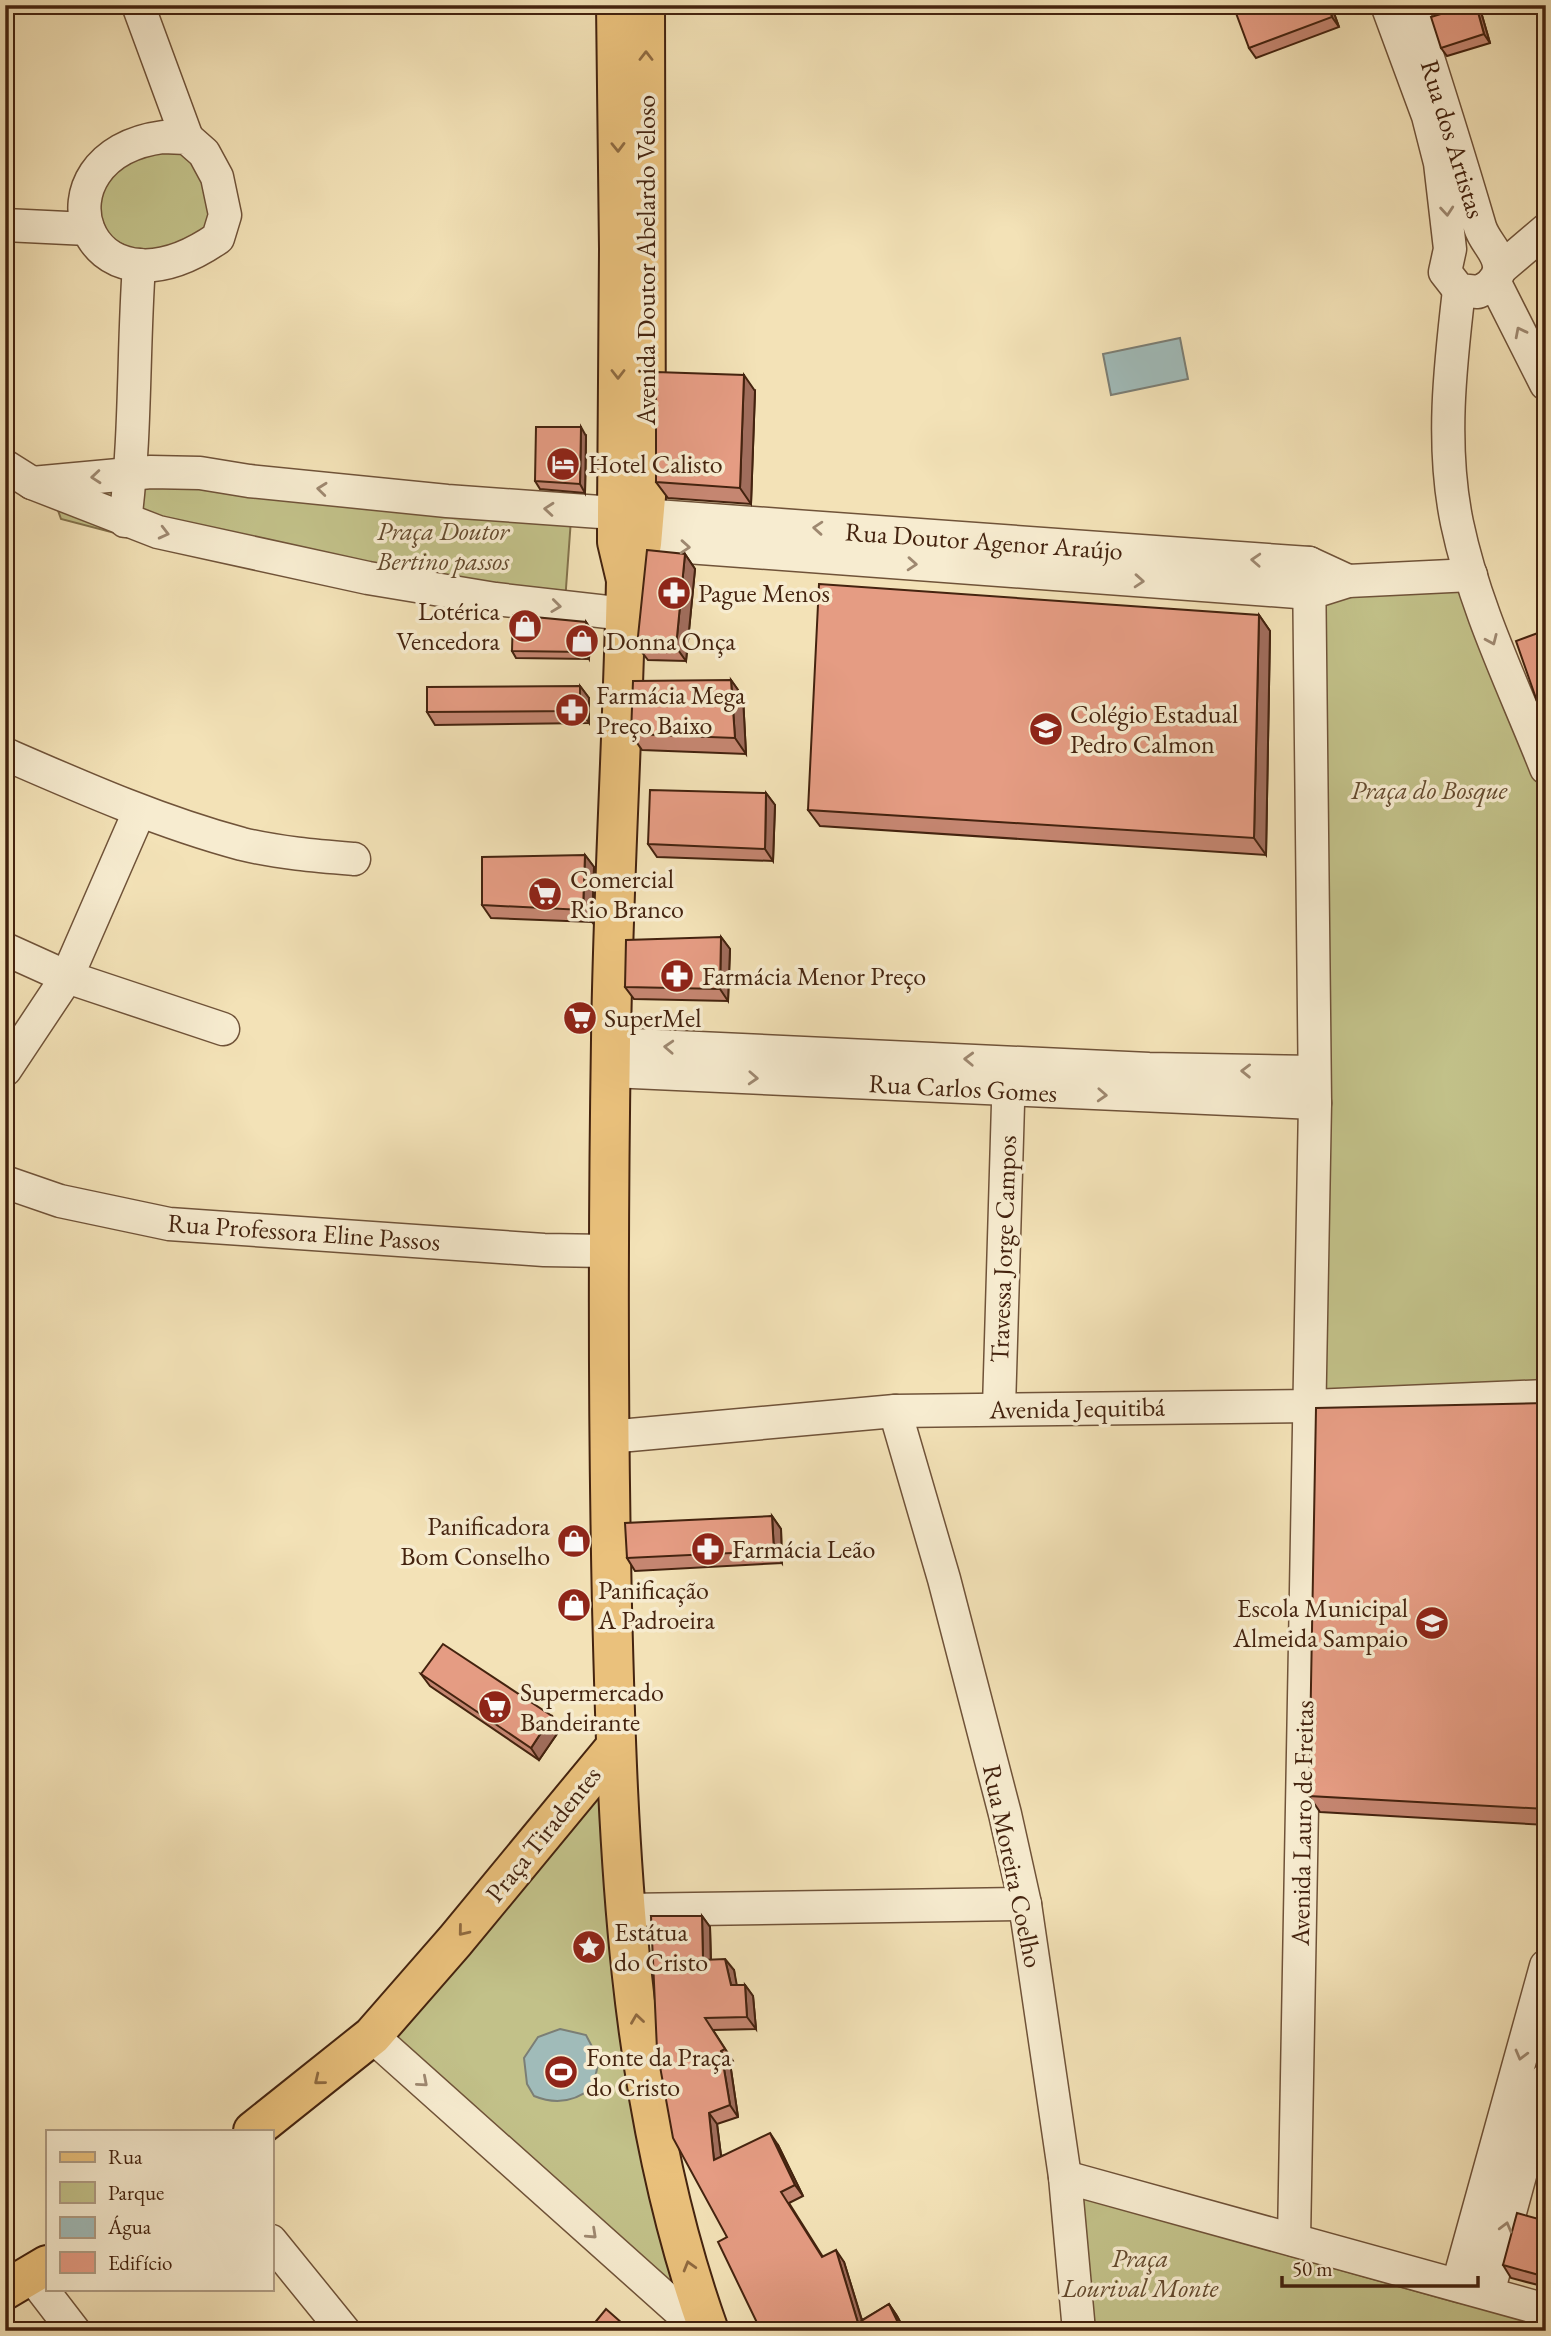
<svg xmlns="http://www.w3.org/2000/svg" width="1551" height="2336" viewBox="0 0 1551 2336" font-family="'EB Garamond',serif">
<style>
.green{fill:#c2c189;stroke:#83724c;stroke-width:2}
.water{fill:#a0bbb9;stroke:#7b7e75;stroke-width:2}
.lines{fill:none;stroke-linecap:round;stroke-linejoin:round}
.minor-casing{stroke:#705339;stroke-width:35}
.major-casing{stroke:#44230f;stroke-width:42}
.minor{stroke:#f7ecd0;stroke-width:32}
.major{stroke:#eac17c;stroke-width:38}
.wall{fill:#c58671;stroke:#44230f;stroke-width:2}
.shaded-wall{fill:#a06d5c;stroke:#44230f;stroke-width:2}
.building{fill:#e59c83;stroke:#44230f;stroke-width:2}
.oneway{stroke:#8f6a40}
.oneway2{stroke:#9e8870}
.labels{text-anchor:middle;stroke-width:7;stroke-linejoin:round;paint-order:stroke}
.street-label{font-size:26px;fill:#44230f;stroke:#f7ecd0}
.poi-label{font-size:26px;fill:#44230f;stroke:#f7ecd0;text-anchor:start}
.park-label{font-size:26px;font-style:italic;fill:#644a2e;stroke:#f7ecd0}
</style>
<rect width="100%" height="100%" fill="#f3e2b7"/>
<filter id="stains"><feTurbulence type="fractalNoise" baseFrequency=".00286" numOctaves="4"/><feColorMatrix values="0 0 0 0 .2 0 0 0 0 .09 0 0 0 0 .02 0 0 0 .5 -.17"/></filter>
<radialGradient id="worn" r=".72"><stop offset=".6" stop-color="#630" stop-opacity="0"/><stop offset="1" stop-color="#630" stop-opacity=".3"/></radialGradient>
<g class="green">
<path d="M188 146 217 177 219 235 162 264 96 231 99 166Z"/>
<path d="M151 472 571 519 565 602 138 539 61 519 48 482Z"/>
<path d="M1470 575 1546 769V1397L1312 1406 1310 593Z"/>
<path d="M616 1747 701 2310 372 2036Z"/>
<path d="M1068 2179 1226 2238 1455 2302 1546 2322V2331H1089Z"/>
</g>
<g class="water">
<path d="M1180 338 1188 379 1111 395 1103 354Z"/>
<path d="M560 2029 586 2035 599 2060 593 2087C575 2102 556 2105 534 2096L527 2084 524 2058 538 2037Z"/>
</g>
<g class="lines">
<g class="minor-casing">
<g id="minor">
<path d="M138 5 187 138"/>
<path d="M1387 5 1428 116 1440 163 1450 249 1445 272 1459 290 1478 292C1488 288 1497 281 1499 270 1501 254 1485 243 1480 227 1458 152 1435 79 1411 5"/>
<path d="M163 137 187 138 204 153 217 177 225 215 218 238C82 332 27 155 163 137Z"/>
<path d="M5 225 88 229"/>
<path d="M1499 270 1546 230"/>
<path d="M1494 281 1546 384"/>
<path d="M1459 290C1450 367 1441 446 1457 523 1475 609 1514 687 1546 768"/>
<path d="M5 466 32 483 158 532 368 578 495 599 625 614"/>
<path d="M32 483 151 472 200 473 249 481 447 501 1309 563 1348 581"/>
<path d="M125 521C136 436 133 350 139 265"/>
<path d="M619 542 1310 593 1348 581 1471 575"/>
<path d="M5 754C83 788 160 822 242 844 279 853 317 856 354 859"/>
<path d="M139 812 67 977 223 1029"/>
<path d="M5 949 67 977 5 1070"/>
<path d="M611 1044 1149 1069 1314 1072"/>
<path d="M611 1071 1315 1103"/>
<path d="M5 1182 60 1201 169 1224 544 1250 607 1251"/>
<path d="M999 1408 1009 1070"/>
<path d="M895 1411 944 1579 1005 1814 1025 1904 1065 2177 1079 2331"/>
<path d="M608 1437 895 1411 1312 1406 1546 1396"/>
<path d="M625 1910 1025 1904"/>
<path d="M372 2036 702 2331"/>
<path d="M1065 2177 1546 2310"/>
<path d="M1294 2240 1315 1103 1309 563"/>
<path d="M271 2241 344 2331"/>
<path d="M31 2275 74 2331"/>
<path d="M1458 2284 1546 1966"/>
<path d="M1488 2293 1546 2080"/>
</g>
</g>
<g class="major-casing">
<g id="major">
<path d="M616 5 619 249 617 514V542L626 580C623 734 613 887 611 1040 608 1229 608 1417 612 1606 618 1849 626 2099 709 2331"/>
<path d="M631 569 642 544 646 497 645 5"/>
<path d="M253 2131 372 2036 455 1941 616 1746"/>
<path d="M5 2290 47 2265"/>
</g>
</g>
<use href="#minor" class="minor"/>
<use href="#major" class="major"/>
</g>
<g class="wall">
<path d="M1331 5 1339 27 1256 58 1249 48Z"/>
<path d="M1481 12 1490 43 1447 56 1441 48Z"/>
<path d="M755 391 751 504 668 498 656 482Z"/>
<path d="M586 436 585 493 540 489 535 481Z"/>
<path d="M685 554 695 569 686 661 648 660 637 646Z"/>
<path d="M1259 615 1270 631 1266 855 820 826 808 810Z"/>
<path d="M586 622 590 628 589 659 516 658 512 651Z"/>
<path d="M731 680 743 697 746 754 642 750 631 734Z"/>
<path d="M580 686 589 698V723L435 725 427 712Z"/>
<path d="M766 793 775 805 773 861 657 857 648 844Z"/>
<path d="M585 855 594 867 592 922 491 918 482 905Z"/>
<path d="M721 937 730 949 728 1001 634 999 625 987Z"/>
<path d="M1546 1403V1825L1320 1812 1309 1796Z"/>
<path d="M772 1516 781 1529 782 1563 635 1571 627 1558Z"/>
<path d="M421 1674 561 1728 539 1760 430 1686Z"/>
<path d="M651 1916H702L710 1927 711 1960 734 1970 736 1985H745L753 1996 756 2029 713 2030 733 2061 730 2063 738 2117 717 2124 721 2156 778 2145 803 2196 789 2203 823 2257 844 2262 862 2320 889 2304 897 2316 905 2331H761L727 2237Z"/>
<path d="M1546 2221V2287L1511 2278 1503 2265Z"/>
</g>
<g class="shaded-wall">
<path d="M1328 5H1331L1339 27 1332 17Z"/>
<path d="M1476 5 1481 12 1490 43 1484 34Z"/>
<path d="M744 375 755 391 751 504 740 488Z"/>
<path d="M581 427 586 436 585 493 580 484Z"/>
<path d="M685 554 695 569 686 661 676 647Z"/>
<path d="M1259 615 1270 631 1266 855 1254 838Z"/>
<path d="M586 622 590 628 589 659 585 652Z"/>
<path d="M731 680 743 697 746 754 735 738Z"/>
<path d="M580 686 589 698V723L580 711Z"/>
<path d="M766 793 775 805 773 861 765 849Z"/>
<path d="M585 855 594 867 592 922 583 910Z"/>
<path d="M721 937 730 949 728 1001 720 989Z"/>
<path d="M772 1516 781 1529 782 1563 774 1551Z"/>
<path d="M552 1716 561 1728 539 1760 531 1748Z"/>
<path d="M702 1916 710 1927 711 1972 703 1960Z"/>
<path d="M725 1959 734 1970 739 1997 731 1985Z"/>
<path d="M745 1985 753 1996 756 2029 747 2017Z"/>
<path d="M721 2051 730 2063 738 2117 730 2105Z"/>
<path d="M709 2113 717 2124 723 2171 714 2160Z"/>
<path d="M770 2133 778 2145 803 2196 795 2185Z"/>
<path d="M836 2250 844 2262 865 2331 858 2323Z"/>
<path d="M889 2304 897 2316 905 2331H902Z"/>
</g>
<g class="building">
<path d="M1233 5H1328L1332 17 1249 48Z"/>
<path d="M1470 5H1476L1484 34 1441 48 1431 17Z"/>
<path d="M656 372 744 375 740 488 656 482Z"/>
<path d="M536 427H581L580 484 535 481Z"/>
<path d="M647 550 685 554 676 647 637 646Z"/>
<path d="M819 584 1259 615 1254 838 808 810Z"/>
<path d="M513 615 586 622 585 652 512 651Z"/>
<path d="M1546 630V727L1516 641Z"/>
<path d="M731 680 735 738 631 734 633 681Z"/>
<path d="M580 686V711L427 712V687Z"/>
<path d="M650 790 766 793 765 849 648 844Z"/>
<path d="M585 855 583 910 482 905V857Z"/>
<path d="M721 937 720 989 625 987 626 940Z"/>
<path d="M1546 1403V1809L1309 1796 1316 1408Z"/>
<path d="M772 1516 774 1551 627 1558 625 1523Z"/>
<path d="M443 1644 552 1716 531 1748 421 1674Z"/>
<path d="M651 1916H702L703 1960 725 1959 731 1985H745L747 2017 705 2018 725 2049 721 2051 730 2105 709 2113 714 2160 770 2133 795 2185 781 2192 822 2257 836 2250 858 2323 889 2304 902 2331H761L718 2242 727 2237 673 2138 657 2050Z"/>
<path d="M1517 2213 1546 2221V2277L1503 2265Z"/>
<path d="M606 2309 631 2331H588Z"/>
</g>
<defs><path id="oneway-chevron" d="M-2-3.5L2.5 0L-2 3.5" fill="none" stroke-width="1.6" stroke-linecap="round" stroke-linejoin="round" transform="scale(1.75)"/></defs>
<g class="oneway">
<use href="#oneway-chevron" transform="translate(646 56) rotate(-90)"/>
<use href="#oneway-chevron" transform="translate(618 147) rotate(89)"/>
<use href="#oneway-chevron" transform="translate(618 374) rotate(90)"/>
<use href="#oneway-chevron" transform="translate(463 1931) rotate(129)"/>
<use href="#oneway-chevron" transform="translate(637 2019) rotate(-98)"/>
<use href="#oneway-chevron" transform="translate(319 2080) rotate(141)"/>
<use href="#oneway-chevron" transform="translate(689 2266) rotate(-106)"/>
</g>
<g class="oneway2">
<use href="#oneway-chevron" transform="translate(1447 211) rotate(85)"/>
<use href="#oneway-chevron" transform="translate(1520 332) rotate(-117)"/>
<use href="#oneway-chevron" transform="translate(96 477) rotate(175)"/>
<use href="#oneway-chevron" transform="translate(322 489) rotate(-174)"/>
<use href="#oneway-chevron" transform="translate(549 509) rotate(-175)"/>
<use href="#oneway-chevron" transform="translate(818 528) rotate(-176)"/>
<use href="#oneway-chevron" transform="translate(164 533) rotate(14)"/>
<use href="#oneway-chevron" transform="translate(685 547) rotate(4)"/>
<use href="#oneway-chevron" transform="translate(1256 560) rotate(-177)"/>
<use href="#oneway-chevron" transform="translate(912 564) rotate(4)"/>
<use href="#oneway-chevron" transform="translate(1139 581) rotate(4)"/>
<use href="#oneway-chevron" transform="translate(556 606) rotate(7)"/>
<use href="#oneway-chevron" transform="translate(1492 640) rotate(66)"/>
<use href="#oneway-chevron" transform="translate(669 1047) rotate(-177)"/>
<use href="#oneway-chevron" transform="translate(969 1059) rotate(-178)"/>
<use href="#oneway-chevron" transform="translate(1246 1071) rotate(-179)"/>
<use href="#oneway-chevron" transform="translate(753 1078) rotate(3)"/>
<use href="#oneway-chevron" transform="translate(1102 1095) rotate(3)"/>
<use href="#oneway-chevron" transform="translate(1521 2055) rotate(105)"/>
<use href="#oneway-chevron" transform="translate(423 2082) rotate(41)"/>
<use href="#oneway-chevron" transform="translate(1506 2227) rotate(-75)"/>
<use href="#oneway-chevron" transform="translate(592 2234) rotate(43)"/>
</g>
<defs>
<g id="hotel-disc" transform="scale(1.75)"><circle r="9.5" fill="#8f2418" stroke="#f7ecd0"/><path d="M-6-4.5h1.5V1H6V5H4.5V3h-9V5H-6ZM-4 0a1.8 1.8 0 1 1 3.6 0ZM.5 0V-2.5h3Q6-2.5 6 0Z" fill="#fff"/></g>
<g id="pharmacy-disc" transform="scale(1.75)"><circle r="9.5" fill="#8f2418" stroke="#f7ecd0"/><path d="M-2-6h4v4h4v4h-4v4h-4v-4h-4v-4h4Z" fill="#fff"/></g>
<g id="shop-disc" transform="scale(1.75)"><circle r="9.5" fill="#8f2418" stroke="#f7ecd0"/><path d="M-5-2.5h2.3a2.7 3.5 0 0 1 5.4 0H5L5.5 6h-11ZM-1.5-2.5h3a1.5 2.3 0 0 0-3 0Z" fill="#fff"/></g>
<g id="school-disc" transform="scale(1.75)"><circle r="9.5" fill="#8f2418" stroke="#f7ecd0"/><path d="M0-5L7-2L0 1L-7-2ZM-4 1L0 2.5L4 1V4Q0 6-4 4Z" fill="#fff"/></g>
<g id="supermarket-disc" transform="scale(1.75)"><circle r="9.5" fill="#8f2418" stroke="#f7ecd0"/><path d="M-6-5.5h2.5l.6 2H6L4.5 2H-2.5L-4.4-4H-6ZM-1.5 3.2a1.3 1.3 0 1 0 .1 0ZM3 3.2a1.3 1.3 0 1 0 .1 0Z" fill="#fff"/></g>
<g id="sight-disc" transform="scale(1.75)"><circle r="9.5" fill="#8f2418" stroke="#f7ecd0"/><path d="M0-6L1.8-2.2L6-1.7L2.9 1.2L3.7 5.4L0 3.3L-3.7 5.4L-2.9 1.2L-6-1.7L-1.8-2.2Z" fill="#fff"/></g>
<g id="stadium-disc" transform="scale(1.75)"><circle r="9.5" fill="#8f2418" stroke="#f7ecd0"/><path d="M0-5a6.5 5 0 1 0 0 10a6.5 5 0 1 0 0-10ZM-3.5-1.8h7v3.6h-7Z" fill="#fff"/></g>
</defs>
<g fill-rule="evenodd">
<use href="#hotel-disc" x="563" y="464"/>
<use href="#pharmacy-disc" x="674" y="593"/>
<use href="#shop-disc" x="525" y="626"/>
<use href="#shop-disc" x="582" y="641"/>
<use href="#pharmacy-disc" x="572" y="710"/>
<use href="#school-disc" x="1046" y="729"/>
<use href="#supermarket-disc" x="545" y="894"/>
<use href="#pharmacy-disc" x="677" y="976"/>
<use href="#supermarket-disc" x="580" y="1018"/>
<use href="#shop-disc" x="574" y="1541"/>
<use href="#pharmacy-disc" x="708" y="1549"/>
<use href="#shop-disc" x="574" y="1605"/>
<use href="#school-disc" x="1432" y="1623"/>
<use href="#supermarket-disc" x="495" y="1707"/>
<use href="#sight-disc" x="589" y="1947"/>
<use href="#stadium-disc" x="561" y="2072"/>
</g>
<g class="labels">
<g class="street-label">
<text transform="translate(1453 139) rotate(73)" y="9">Rua dos Artistas</text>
<text transform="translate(646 260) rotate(-90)" y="9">Avenida Doutor Abelardo Veloso</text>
<text transform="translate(984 541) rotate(4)" y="9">Rua Doutor Agenor Araújo</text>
<text transform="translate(963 1088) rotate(3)" y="9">Rua Carlos Gomes</text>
<text transform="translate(304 1232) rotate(4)" y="9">Rua Professora Eline Passos</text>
<text transform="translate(1003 1249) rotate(-88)" y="9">Travessa Jorge Campos</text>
<text transform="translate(1077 1408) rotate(-1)" y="9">Avenida Jequitibá</text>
<text transform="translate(1302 1823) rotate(-89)" y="9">Avenida Lauro de Freitas</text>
<text transform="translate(543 1834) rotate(-51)" y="9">Praça Tiradentes</text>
<text transform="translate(1013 1866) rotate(78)" y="9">Rua Moreira Coelho</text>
</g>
<g class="poi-label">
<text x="588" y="473">Hotel Calisto</text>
<text x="698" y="602">Pague Menos</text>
<text x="500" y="620" text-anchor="end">Lotérica<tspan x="500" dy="30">Vencedora</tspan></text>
<text x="606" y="650">Donna Onça</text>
<text x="596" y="704">Farmácia Mega<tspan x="596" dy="30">Preço Baixo</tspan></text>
<text x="1070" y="723">Colégio Estadual<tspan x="1070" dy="30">Pedro Calmon</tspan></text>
<text x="570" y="888">Comercial<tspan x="570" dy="30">Rio Branco</tspan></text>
<text x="702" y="985">Farmácia Menor Preço</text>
<text x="604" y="1027">SuperMel</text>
<text x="550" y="1535" text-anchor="end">Panificadora<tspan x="550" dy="30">Bom Conselho</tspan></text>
<text x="732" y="1558">Farmácia Leão</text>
<text x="598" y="1599">Panificação<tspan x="598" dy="30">A Padroeira</tspan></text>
<text x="1408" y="1617" text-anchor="end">Escola Municipal<tspan x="1408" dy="30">Almeida Sampaio</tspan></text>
<text x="520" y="1701">Supermercado<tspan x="520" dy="30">Bandeirante</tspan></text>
<text x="614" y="1941">Estátua<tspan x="614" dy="30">do Cristo</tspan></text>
<text x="586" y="2066">Fonte da Praça<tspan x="586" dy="30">do Cristo</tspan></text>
</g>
<g class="park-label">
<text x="443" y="540">Praça Doutor<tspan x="443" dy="30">Bertino passos</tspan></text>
<text x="1429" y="799">Praça do Bosque</text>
<text x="1140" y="2267">Praça<tspan x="1140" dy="30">Lourival Monte</tspan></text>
</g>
</g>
<rect width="1551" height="2336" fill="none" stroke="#f3e2b7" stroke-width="28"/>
<rect x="7" y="7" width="1537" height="2322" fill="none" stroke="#44230f" stroke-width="3.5"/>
<rect x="14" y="14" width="1523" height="2308" fill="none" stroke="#44230f" stroke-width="2"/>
<rect x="46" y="2130" width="228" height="161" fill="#f7ecd0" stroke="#af9c83" stroke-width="2"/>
<rect x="60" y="2152" width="35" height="10" fill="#eac17c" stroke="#af9c83" stroke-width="2"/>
<text x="108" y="2164" font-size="21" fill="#44230f">Rua</text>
<rect x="60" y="2182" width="35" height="21" fill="#c2c189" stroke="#af9c83" stroke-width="2"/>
<text x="108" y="2200" font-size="21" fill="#44230f">Parque</text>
<rect x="60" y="2217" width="35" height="21" fill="#a0bbb9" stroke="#af9c83" stroke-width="2"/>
<text x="108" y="2234" font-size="21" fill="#44230f">Água</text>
<rect x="60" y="2252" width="35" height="21" fill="#e59c83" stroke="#af9c83" stroke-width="2"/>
<text x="108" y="2270" font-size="21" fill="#44230f">Edifício</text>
<path d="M1282 2276v10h196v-10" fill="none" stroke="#44230f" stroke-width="3.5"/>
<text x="1292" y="2276" font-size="21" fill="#44230f" stroke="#f7ecd0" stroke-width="5" paint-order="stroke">50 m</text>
<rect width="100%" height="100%" filter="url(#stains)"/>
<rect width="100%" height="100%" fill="url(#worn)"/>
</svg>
